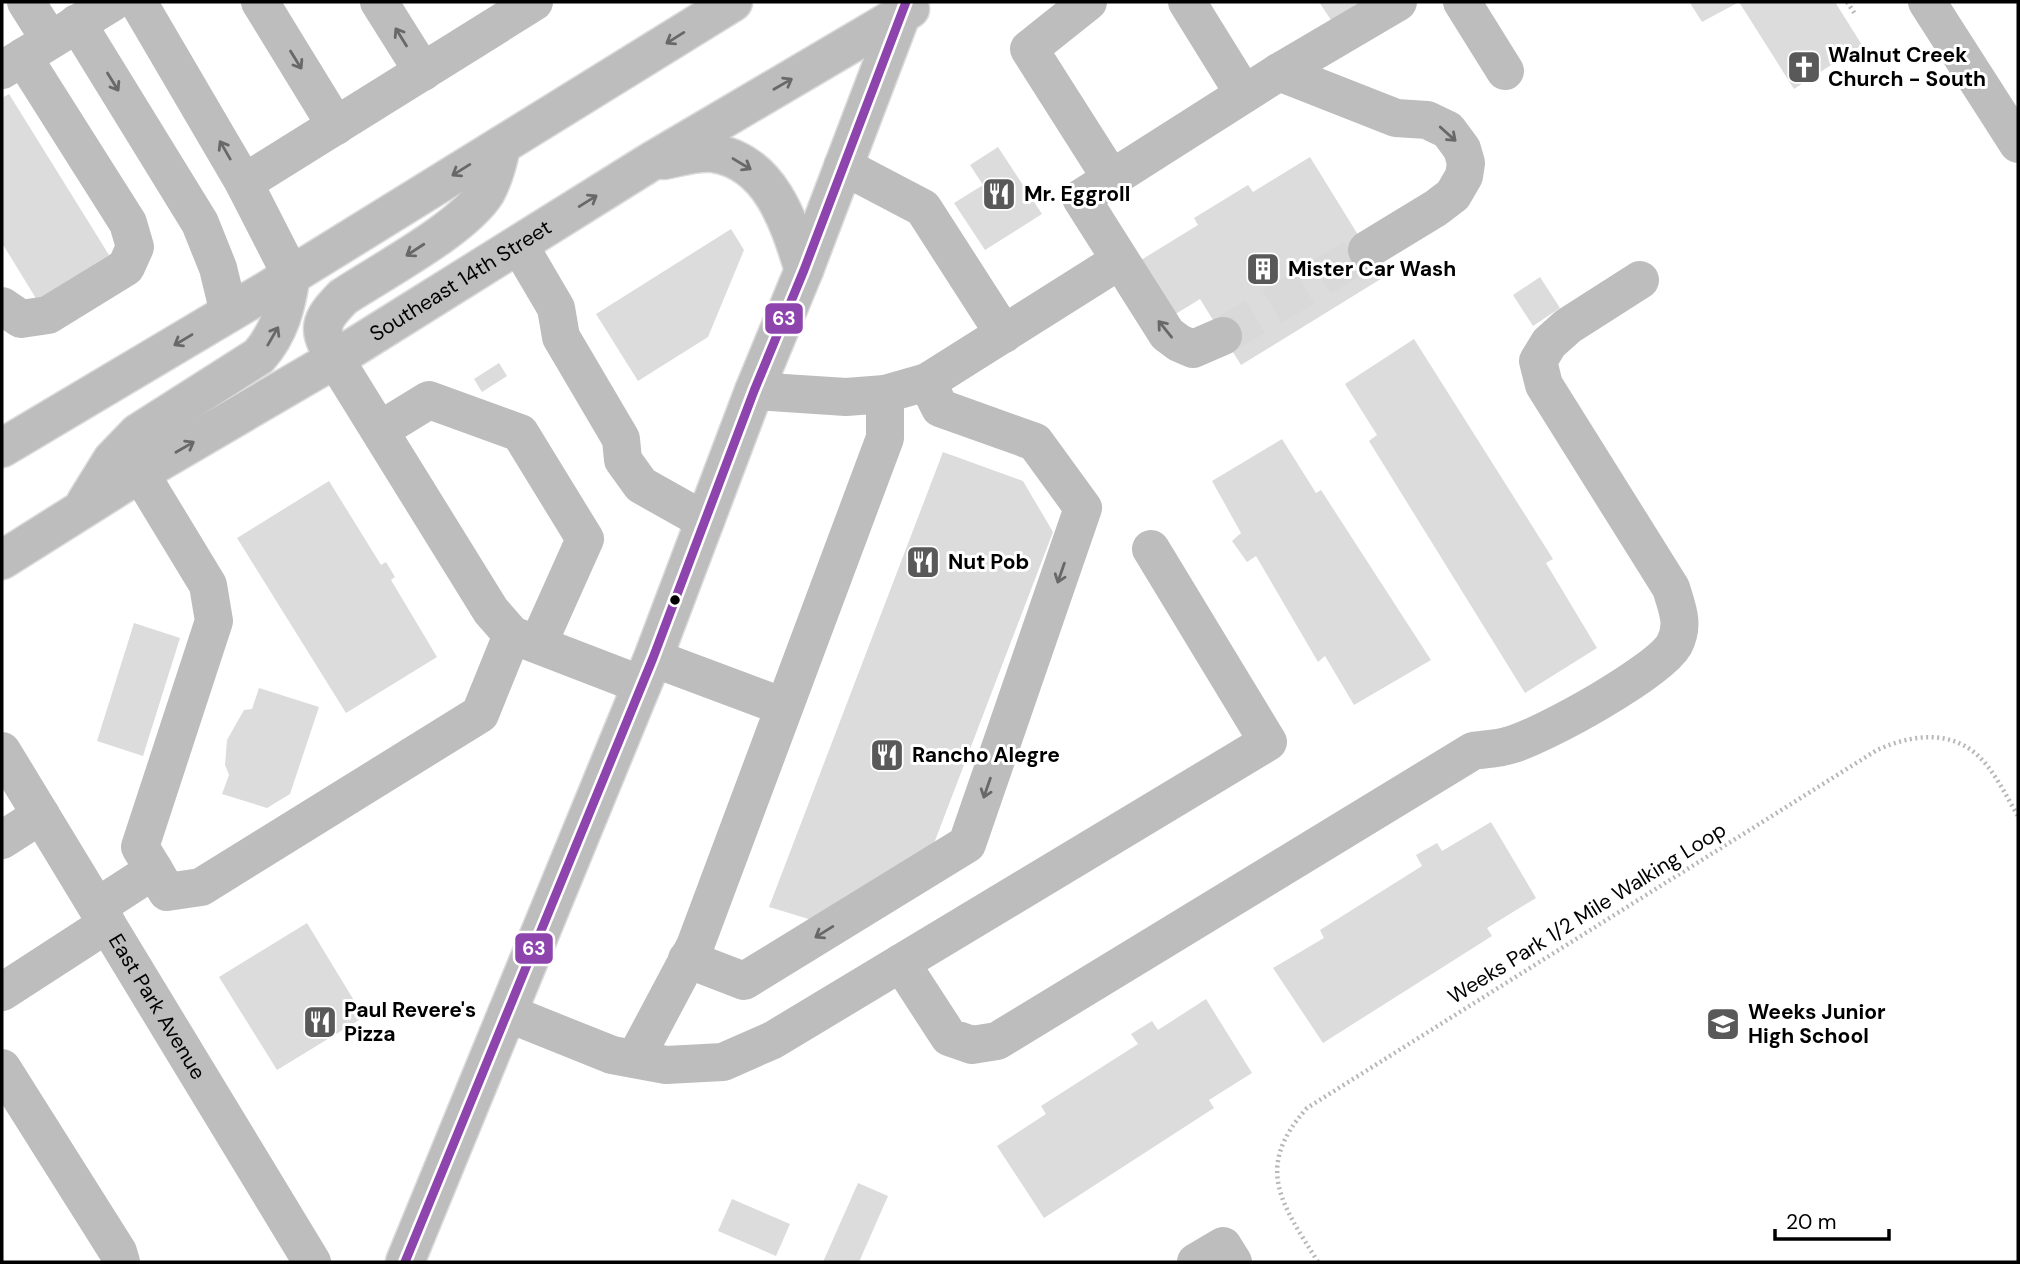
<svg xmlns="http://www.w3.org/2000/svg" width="2020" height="1264" viewBox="0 0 2020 1264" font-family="'DM Sans',sans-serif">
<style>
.building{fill:#dcdcdc}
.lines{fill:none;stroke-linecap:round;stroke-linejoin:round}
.minor-tunnel{stroke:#d9d9d9;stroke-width:38;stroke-dasharray:38 19;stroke-linecap:butt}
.major-casing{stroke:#dbdbdb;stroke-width:41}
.path{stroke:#b8b8b8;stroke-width:4.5;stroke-dasharray:2 3.5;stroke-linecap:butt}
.minor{stroke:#bdbdbd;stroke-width:38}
.major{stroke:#bdbdbd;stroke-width:38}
.bus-1-casing{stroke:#fff;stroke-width:14}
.bus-1{stroke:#8e44ad;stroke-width:9}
.oneway{stroke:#686868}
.bus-dot{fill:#000;stroke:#fff;stroke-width:2.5}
.labels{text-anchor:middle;stroke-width:6;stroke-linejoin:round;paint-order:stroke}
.poi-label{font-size:21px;font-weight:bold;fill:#000;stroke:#fff;text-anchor:start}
.street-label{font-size:21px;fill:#000;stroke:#fff}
.line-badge{stroke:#fff;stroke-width:2.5}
.badge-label{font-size:19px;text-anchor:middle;font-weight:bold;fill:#fff}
</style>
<rect width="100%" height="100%" fill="#fff"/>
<g class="building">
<path d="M1319 2H1367L1333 23Z"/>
<path d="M1693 2H1835L1862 45 1794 89 1739 2 1702 22 1690 3Z"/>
<path d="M9 94 109 255 37 300 2 243V98Z"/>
<path d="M998 147 1042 214 985 250 954 203 983 185 970 165Z"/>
<path d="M1310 157 1384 277 1241 365 1200 299 1174 315 1141 260 1198 225 1194 218 1248 185 1253 192Z"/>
<path d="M731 229 744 250 708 337 638 381 596 314Z"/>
<path d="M1540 277 1560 308 1533 326 1513 295Z"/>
<path d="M1414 339 1553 559 1546 563 1597 648 1525 693 1369 441 1377 435 1345 384Z"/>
<path d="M499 363 507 376 482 392 474 379Z"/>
<path d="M1282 439 1316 493 1321 490 1431 660 1354 705 1325 656 1318 662 1256 556 1247 562 1232 541 1241 533 1212 481Z"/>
<path d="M943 452 1023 481 1053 532 933 846 812 920 769 907Z"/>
<path d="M329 481 381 565 386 562 395 577 391 580 437 657 346 713 237 538Z"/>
<path d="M134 623 180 638 143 756 97 741Z"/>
<path d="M259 688 319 707 290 794 267 808 222 794 229 775 225 765 227 740 244 710 252 709Z"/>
<path d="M1491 822 1536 898 1487 928 1492 936 1323 1043 1273 968 1324 938 1320 930 1422 866 1416 855 1437 843 1442 851Z"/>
<path d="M307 923 364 1017 277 1070 219 977Z"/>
<path d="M1206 999 1252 1073 1209 1100 1214 1108 1044 1218 997 1146 1046 1114 1041 1106 1138 1044 1131 1034 1152 1021 1158 1030Z"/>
<path d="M858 1183 888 1196 859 1262H823Z"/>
<path d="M732 1199 790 1224 776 1256 718 1231Z"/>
</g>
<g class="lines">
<path class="minor-tunnel" d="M1223 336 1367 250"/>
<g class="major-casing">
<g id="major">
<path d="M664 160C679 157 698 151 713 153 771 162 789 222 804 270"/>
<path d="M335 359C317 328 319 322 343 297 381 272 464 228 486 192 494 177 498 162 501 146"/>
<path d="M2 448 266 291 733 2"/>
<path d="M86 502 112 460 138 433 259 356C280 332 286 306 291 275"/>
<path id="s2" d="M2 560 140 473 335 359 652 161 910 9"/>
<path d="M405 1262 653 658 754 391 804 270 906 2"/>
</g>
</g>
<g class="path">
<path d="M1847 2 1855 14"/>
<path d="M1318 1262C1282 1204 1253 1168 1307 1108L1877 750C1908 736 1946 729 1975 753 1994 769 2006 796 2018 816"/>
</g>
<g class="minor">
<path d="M26 2 50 40"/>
<path d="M138 2 244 183 291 275"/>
<path d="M260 2 336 126"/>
<path d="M379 2 423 72"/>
<path d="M1088 2 1029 49 1111 178"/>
<path d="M1187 2 1244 94"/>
<path d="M1462 2 1505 71"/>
<path d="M1927 2 2018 144"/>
<path d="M77 23 200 223 218 268 229 313"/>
<path d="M2 70 113 2"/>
<path d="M1279 72 1396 118 1427 120 1448 130 1462 149 1466 163 1464 176 1453 195 1436 208 1367 250"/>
<path d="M843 166 923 208 1004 334"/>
<path d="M244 183 534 2"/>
<path d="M519 245 556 308 561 337 621 439 623 460 641 485 705 521"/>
<path d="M2 306 21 319 48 315 126 267 135 247 128 223 23 57"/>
<path d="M1223 336 1193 349 1179 343 1167 334 1081 198 1279 72 1398 2"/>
<path d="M335 359 491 611 512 635 642 685"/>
<path d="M754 391 846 397 885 394 927 382 1119 261"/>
<path d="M380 430 429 400 520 433 585 539 538 644"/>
<path d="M140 473 208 585 214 621 140 847 154 870"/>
<path d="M653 658 784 707"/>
<path id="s1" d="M2 751 312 1262"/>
<path d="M2 840 41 815"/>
<path d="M97 907 154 870 167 892 201 887 480 714 512 635"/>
<path d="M687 959 744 981 967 844 1083 508 1035 442 940 408 927 382"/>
<path d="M901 963 949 1037 972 1045 997 1041 1473 751C1485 749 1498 749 1510 745 1543 736 1657 673 1674 645 1685 625 1677 608 1671 588L1544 385 1538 361 1549 343 1568 326 1640 280"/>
<path d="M2 992 107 924"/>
<path d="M507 1013 612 1055 666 1065 723 1062 773 1040 1268 742 1151 549"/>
<path d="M635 1059 695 946 885 438V394"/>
<path d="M2 1068 118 1252 121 1262"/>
<path d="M1196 1262 1223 1246 1233 1262"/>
</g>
<use href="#major" class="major"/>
<g class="bus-1-casing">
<path id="bus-1" d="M405 1262 653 658 754 391 804 270 906 2"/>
</g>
<use href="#bus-1" class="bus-1"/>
</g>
<defs><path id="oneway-shaft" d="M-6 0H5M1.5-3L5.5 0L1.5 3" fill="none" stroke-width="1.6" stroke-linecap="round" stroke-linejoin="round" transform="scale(1.75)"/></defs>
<g class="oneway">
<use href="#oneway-shaft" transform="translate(401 37) rotate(-122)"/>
<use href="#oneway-shaft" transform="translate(675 38) rotate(148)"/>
<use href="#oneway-shaft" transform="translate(296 60) rotate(58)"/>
<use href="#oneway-shaft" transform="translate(113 82) rotate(58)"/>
<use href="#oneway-shaft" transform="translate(783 84) rotate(-30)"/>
<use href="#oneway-shaft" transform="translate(1448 134) rotate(42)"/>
<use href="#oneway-shaft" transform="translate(225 150) rotate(-120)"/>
<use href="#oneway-shaft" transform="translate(742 164) rotate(31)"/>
<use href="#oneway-shaft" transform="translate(461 170) rotate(148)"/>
<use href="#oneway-shaft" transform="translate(588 201) rotate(-32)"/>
<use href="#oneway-shaft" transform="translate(415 250) rotate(147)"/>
<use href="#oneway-shaft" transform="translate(1165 329) rotate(-129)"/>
<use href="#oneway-shaft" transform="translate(273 336) rotate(-60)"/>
<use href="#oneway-shaft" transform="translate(183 340) rotate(149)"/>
<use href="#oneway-shaft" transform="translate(185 447) rotate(-30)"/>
<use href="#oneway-shaft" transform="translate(1061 573) rotate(109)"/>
<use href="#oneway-shaft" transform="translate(987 788) rotate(109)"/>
<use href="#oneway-shaft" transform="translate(824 932) rotate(148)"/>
</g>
<defs>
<g id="church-square" transform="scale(1.75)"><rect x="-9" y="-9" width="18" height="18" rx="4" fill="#595959" stroke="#fff"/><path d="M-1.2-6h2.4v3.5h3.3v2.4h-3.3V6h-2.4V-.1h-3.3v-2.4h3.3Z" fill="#fff"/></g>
<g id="restaurant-square" transform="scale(1.75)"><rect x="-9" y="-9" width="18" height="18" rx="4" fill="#595959" stroke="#fff"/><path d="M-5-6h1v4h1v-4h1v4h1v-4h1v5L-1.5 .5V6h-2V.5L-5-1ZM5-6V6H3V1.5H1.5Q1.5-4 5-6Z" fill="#fff"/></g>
<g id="building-square" transform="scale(1.75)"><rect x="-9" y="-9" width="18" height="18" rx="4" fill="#595959" stroke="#fff"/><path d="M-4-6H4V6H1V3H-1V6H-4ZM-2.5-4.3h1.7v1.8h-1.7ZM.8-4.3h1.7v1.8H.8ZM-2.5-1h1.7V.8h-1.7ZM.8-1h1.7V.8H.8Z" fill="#fff"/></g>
<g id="school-square" transform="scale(1.75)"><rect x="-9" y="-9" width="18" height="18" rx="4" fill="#595959" stroke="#fff"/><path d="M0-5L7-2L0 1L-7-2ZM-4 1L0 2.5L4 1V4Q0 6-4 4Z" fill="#fff"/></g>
</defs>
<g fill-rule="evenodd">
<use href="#church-square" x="1804" y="67"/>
<use href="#restaurant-square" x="999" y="194"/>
<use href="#building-square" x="1263" y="269"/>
<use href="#restaurant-square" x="923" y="562"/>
<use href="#restaurant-square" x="887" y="755"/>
<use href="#restaurant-square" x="320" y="1022"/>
<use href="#school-square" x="1723" y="1024"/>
</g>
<circle class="bus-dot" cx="675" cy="600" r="6"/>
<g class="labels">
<g class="poi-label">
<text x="1828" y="62">Walnut Creek<tspan x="1828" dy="24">Church - South</tspan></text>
<text x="1024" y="201">Mr. Eggroll</text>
<text x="1288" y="276">Mister Car Wash</text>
<text x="948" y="569">Nut Pob</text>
<text x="912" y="762">Rancho Alegre</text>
<text x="344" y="1017">Paul Revere's<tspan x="344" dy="24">Pizza</tspan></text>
<text x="1748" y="1019">Weeks Junior<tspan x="1748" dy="24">High School</tspan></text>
</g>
<g class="street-label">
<text dy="7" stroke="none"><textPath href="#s2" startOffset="537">Southeast 14th Street</textPath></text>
<text transform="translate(1587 913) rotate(-32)" y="7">Weeks Park 1/2 Mile Walking Loop</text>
<text dy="7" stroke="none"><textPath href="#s1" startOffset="299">East Park Avenue</textPath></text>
</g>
</g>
<g class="line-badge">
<rect x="764" y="302" width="40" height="33" rx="7" fill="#8e44ad"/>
<rect x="514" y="932" width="40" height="33" rx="7" fill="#8e44ad"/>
</g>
<g class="badge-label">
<text x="784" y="325">63</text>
<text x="534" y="955">63</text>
</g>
<rect width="2020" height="1264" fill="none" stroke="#000000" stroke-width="7"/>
<path d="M1775 1229v10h114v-10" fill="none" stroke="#000000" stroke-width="3.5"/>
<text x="1786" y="1229" font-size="21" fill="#000000" stroke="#ffffff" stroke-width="5" paint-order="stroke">20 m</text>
</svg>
